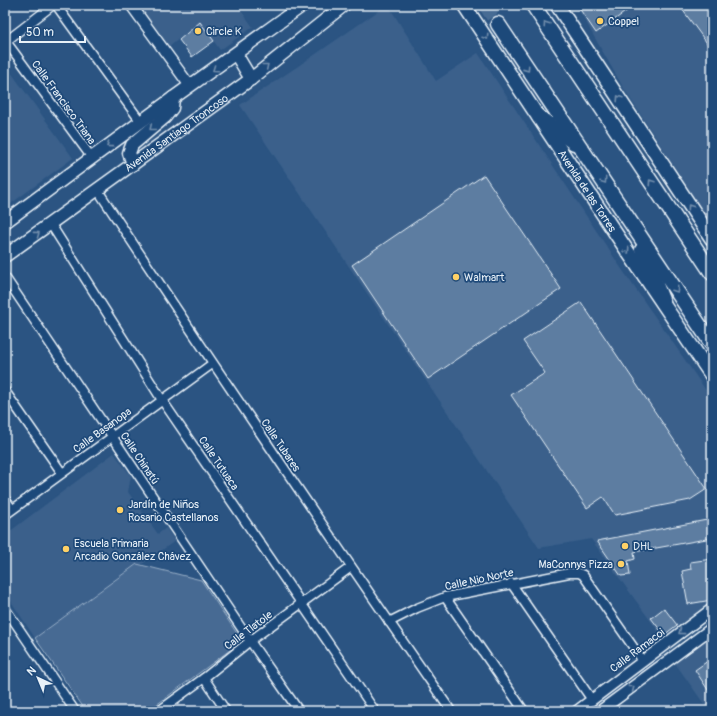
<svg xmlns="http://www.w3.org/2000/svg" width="717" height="716" viewBox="0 0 717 716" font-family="Pangolin,sans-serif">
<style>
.built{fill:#3a608b}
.green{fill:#476b93;stroke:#98aec6}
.building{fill:#5d7da1;stroke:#e8f1f8}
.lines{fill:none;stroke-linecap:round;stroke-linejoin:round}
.trunk-tunnel{stroke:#476c94;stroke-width:14;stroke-dasharray:14 7;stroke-linecap:butt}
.minor-casing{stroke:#e8f1f8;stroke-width:11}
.tertiary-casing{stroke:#e8f1f8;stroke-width:13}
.secondary-casing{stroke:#e8f1f8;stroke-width:15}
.primary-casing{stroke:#e8f1f8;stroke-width:16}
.trunk-casing{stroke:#e8f1f8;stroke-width:17}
.minor{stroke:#1f4a7a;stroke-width:8}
.tertiary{stroke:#1f4a7a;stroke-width:10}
.secondary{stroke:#1f4a7a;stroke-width:12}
.primary{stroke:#1f4a7a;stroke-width:13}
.trunk{stroke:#1f4a7a;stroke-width:14}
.oneway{stroke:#6f8dac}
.poi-dot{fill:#ffd166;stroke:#1f4a7a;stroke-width:1.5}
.labels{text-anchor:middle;stroke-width:3.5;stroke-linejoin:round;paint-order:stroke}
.poi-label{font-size:11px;fill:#e8f1f8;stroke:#1f4a7a;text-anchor:start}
.street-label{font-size:11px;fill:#e8f1f8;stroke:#1f4a7a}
</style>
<rect width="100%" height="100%" fill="#2b5482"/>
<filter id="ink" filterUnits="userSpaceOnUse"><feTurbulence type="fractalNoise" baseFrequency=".025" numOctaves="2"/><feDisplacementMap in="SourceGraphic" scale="8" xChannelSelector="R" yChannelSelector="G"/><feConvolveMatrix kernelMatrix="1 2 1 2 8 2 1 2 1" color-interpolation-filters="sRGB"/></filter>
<g filter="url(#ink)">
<g class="built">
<path d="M137 5H237L253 27 220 50 200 22 169 47Z"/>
<path d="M387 5H388L436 81 478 53 619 265 712 399V604L663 638 591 539 539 548 240 105 313 56Z"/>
<path d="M576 5H712V225L624 89Z"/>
<path d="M5 64 73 158 5 208Z"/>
<path d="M114 453 131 476 128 492 158 534 166 528 175 541 141 565 137 564 35 638 5 592V535Z"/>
<path d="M712 636V711H709L675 663Z"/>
</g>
<path class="green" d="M137 564 201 580 242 641 148 711H86L35 638Z"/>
<g class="building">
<path d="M583 5H635L596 33 579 8Z"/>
<path d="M679 5H712V50Z"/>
<path d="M200 22 214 41 192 57 179 40Z"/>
<path d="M484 175 561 289 428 379 352 265Z"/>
<path d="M581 302 707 489 690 500 615 515 603 497 587 508 511 395 545 373 523 341Z"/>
<path d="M712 519V538L634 552 635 559 628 561 630 575 621 576 597 541Z"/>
<path d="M712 559V600L688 604 682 571 691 569 690 562Z"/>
<path d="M664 608 677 625 664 635 651 618Z"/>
<path d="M712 658V696L695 670Z"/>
</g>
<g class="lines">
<path class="trunk-tunnel" d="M485 5 498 24"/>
<g class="minor-casing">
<g id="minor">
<path d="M56 5 141 122"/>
<path d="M5 40 92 158"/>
<path d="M5 42 53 5"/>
<path d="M97 189C213 365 331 538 451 711"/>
<path d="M50 223 162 400 375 711"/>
<path d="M5 277 250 641 299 711"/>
<path d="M5 391 62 473"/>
<path d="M5 499 12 509"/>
<path d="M5 515 212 364"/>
<path d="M511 583 592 700"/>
<path d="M445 597 524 711"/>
<path d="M5 608 75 711"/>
<path d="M389 622 417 608 445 597 569 573H579L583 575 643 661"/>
<path d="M204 678 226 711"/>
<path d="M159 711 204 678 250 641 351 567"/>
</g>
</g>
<g class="tertiary-casing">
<g id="tertiary">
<path d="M131 5 190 86"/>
<path d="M577 711 712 609"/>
<path d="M600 711 712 628"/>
</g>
</g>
<g class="secondary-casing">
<g id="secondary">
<path d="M236 54 251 79"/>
<path d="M133 164 129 153 132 145 165 117 172 108 173 98"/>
<path d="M5 222 173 98 303 5"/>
<path id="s1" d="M5 256 251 79 344 5"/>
</g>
</g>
<g class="primary-casing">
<g id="primary">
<path id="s2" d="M464 5 626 249 712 376"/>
<path d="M557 5 712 239"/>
</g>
</g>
<g class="trunk-casing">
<g id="trunk">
<path d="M533 5 712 273"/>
<path d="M498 24 712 344"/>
<path d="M539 117 574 143"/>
<path d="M642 250 663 302"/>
</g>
</g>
<use href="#minor" class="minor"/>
<use href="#tertiary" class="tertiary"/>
<use href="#secondary" class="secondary"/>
<use href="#primary" class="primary"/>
<use href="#trunk" class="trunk"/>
</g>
<defs><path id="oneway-chevron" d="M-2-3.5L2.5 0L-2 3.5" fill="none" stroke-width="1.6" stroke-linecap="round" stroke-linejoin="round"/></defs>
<g class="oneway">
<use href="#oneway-chevron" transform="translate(546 24) rotate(-124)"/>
<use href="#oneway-chevron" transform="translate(486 37) rotate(56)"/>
<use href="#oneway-chevron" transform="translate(266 66) rotate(-39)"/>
<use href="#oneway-chevron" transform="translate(215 69) rotate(145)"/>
<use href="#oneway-chevron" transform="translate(527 69) rotate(55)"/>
<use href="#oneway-chevron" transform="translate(619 98) rotate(-123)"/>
<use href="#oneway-chevron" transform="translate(152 128) rotate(141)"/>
<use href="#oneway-chevron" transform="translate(109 145) rotate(144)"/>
<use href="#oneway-chevron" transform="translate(604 181) rotate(56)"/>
<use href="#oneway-chevron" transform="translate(651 182) rotate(-124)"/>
<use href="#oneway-chevron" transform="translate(690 207) rotate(-124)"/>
<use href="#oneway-chevron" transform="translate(37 234) rotate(-36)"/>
<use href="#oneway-chevron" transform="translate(627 251) rotate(56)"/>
<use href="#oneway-chevron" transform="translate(676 290) rotate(56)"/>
<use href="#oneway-chevron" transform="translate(681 632) rotate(143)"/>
<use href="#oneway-chevron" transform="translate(632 688) rotate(-37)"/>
</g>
</g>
<g class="poi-dot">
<circle cx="600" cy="21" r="4"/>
<circle cx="198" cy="31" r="4"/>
<circle cx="456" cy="277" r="4"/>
<circle cx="120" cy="510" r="4"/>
<circle cx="625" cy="546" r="4"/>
<circle cx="66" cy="549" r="4"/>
<circle cx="621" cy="564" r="4"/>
</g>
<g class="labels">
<g class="poi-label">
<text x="608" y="25">Coppel</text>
<text x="206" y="35">Circle K</text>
<text x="464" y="281">Walmart</text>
<text x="128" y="508">Jardín de Niños<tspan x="128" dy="13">Rosario Castellanos</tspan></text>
<text x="74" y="547">Escuela Primaria<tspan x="74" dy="13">Arcadio González Chávez</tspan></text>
<text x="633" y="550">DHL</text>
<text x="613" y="568" text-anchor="end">MaConnys Pizza</text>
</g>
<g class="street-label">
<text transform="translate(64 102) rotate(54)" y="4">Calle Francisco Triana</text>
<text dy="4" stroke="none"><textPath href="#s1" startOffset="211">Avenida Santiago Troncoso</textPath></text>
<text dy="4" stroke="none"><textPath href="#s2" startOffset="223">Avenida de las Torres</textPath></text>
<text transform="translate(102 430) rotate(-36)" y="4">Calle Basanopa</text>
<text transform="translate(281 445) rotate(56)" y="4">Calle Tubares</text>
<text transform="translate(140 458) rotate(56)" y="4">Calle Chinatú</text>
<text transform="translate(219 463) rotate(56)" y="4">Calle Tutuaca</text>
<text transform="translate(479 579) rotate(-12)" y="4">Calle Nio Norte</text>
<text transform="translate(248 630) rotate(-37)" y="4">Calle Tlatole</text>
<text transform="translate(637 650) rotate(-37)" y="4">Calle Ramacoi</text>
</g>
</g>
<rect width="717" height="716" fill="none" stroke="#1f4a7a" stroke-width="20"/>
<rect x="10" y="10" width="697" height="696" fill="none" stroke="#e8f1f8" stroke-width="1.5" filter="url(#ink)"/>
<g transform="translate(38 678) rotate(316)" stroke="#1f4a7a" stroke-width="3" paint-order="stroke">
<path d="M0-3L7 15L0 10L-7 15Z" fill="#e8f1f8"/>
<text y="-6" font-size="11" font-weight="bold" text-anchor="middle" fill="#e8f1f8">N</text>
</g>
<path d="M20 36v6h65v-6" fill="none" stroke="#e8f1f8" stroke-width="2"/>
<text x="26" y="36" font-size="12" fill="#e8f1f8" stroke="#1f4a7a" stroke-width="3" paint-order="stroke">50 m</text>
</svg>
